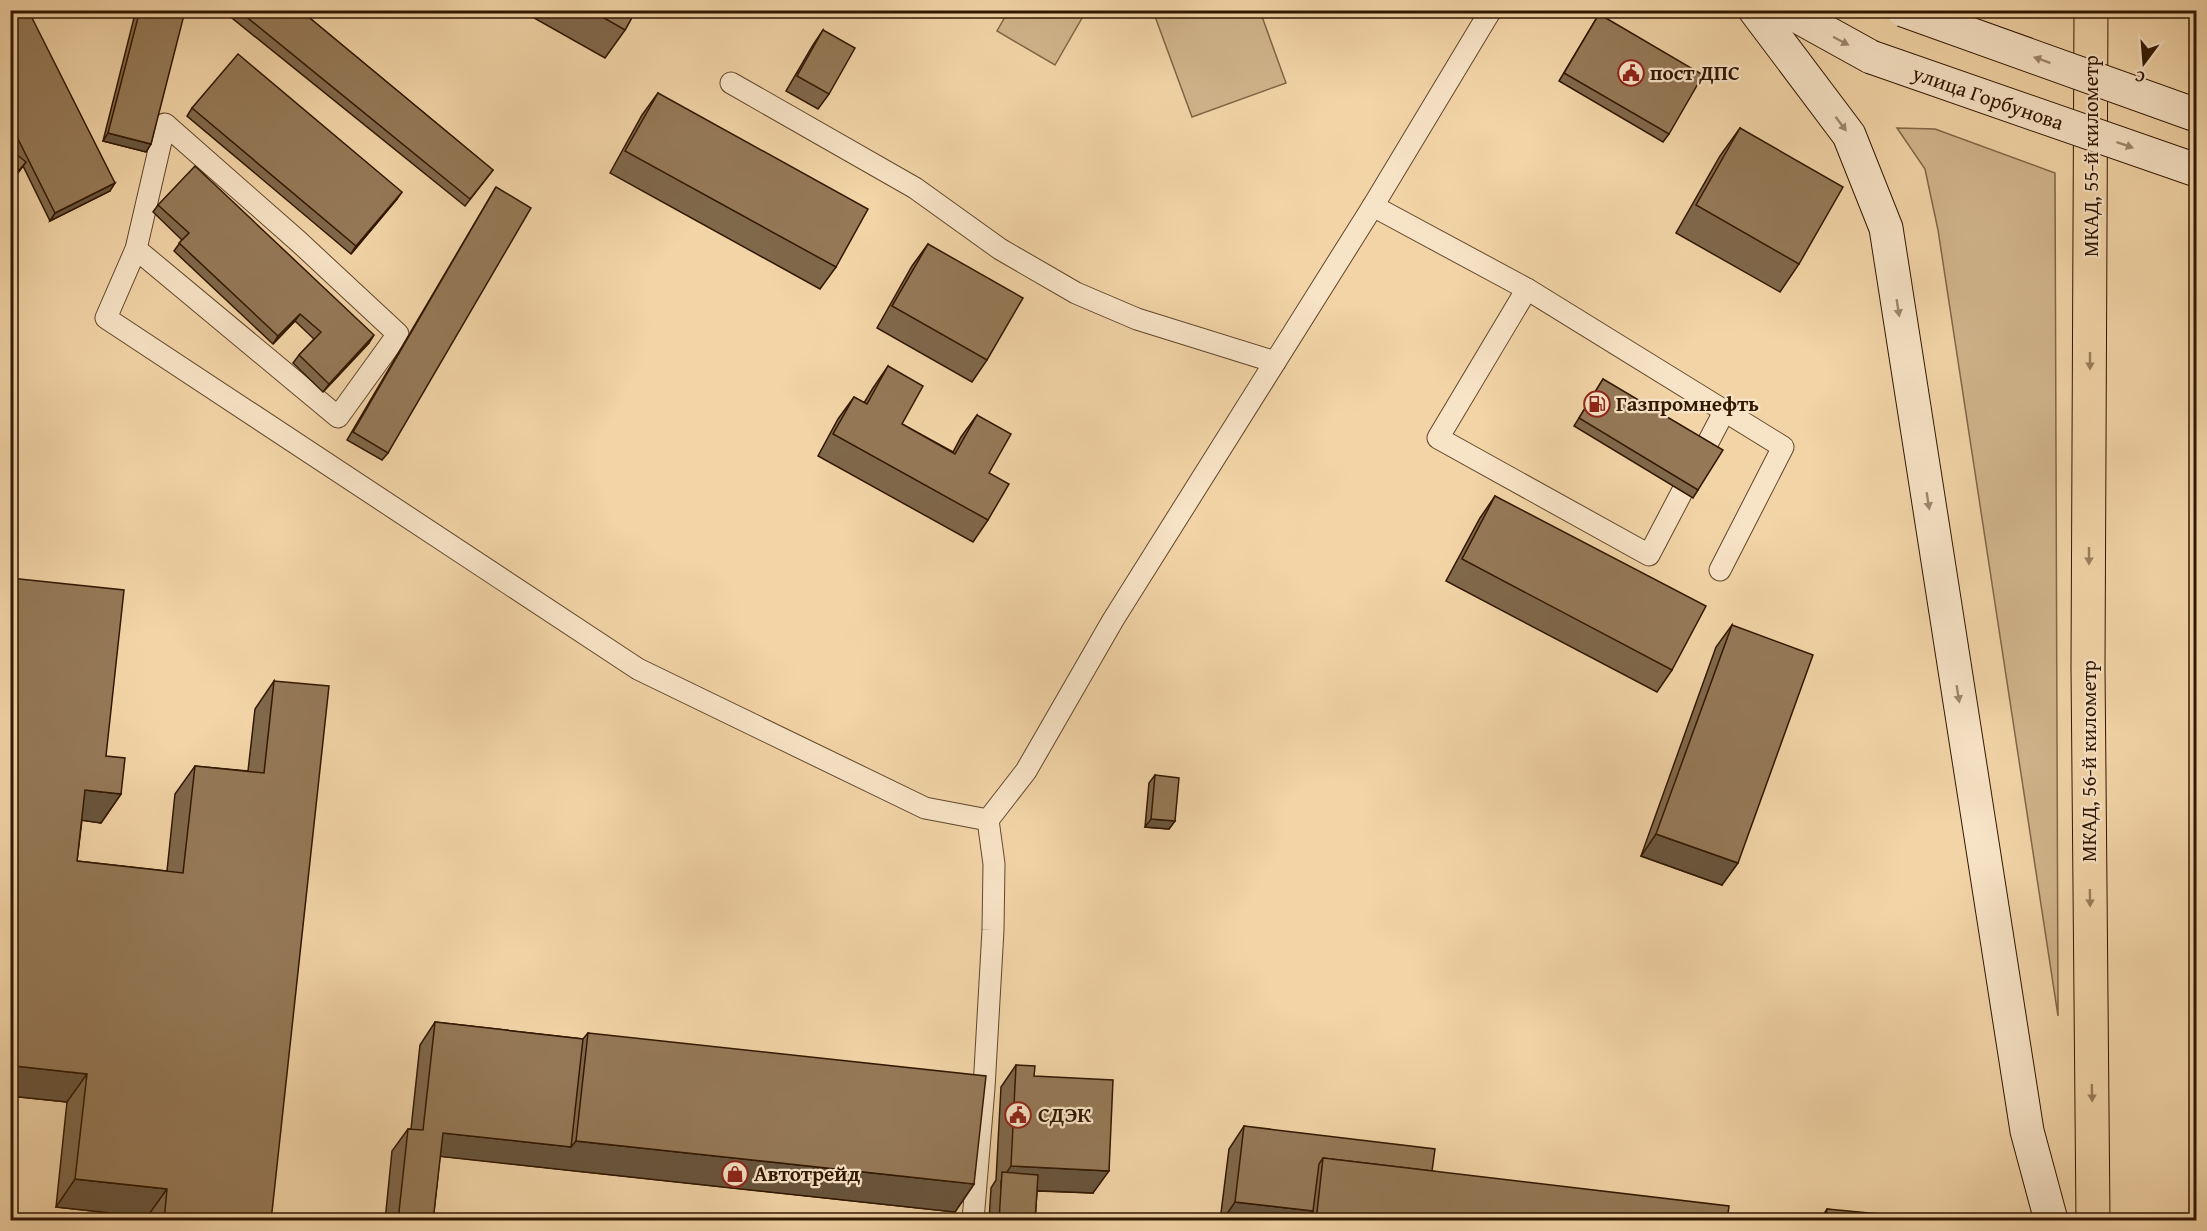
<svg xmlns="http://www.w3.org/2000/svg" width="2207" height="1231" viewBox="0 0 2207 1231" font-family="'Gentium Book Plus',serif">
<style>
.green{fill:#d1b48b;stroke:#816646;stroke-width:1.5}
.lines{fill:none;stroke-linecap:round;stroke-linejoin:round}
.lane-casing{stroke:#61462a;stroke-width:23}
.secondary-casing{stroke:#311700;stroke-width:35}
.highway-casing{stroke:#311700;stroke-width:35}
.lane{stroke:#f7e3c6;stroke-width:21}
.secondary{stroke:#f7e3c6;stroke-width:33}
.highway{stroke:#f2d4a7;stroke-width:33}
.secondary-bridge-casing{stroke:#311700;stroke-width:35;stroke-linecap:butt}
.secondary-bridge{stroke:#f7e3c6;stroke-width:33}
.wall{fill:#80684b;stroke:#311700;stroke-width:1.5}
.shaded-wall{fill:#68553d;stroke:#311700;stroke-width:1.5}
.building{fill:#957957;stroke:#311700;stroke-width:1.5}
.oneway{fill:#9e876d}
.oneway2{fill:#9b7f5c}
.labels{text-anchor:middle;stroke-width:4.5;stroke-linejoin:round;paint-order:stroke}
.poi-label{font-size:21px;font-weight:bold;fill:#311700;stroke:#f7e3c6;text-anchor:start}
.street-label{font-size:21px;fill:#311700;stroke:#f7e3c6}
</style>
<rect width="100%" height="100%" fill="#f2d4a7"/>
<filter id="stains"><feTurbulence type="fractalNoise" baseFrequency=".00333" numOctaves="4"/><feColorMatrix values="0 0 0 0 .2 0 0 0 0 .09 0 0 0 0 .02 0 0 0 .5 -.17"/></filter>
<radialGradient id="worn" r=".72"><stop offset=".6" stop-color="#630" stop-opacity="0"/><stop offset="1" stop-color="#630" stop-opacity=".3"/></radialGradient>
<g class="green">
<path d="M1009 10H1086V11L1055 65 997 31Z"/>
<path d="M1153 11H1260L1286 83 1192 117Z"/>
<path d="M1897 128 1935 129 2055 173 2058 1016 1938 230 1925 169Z"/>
</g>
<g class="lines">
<g class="lane-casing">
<g id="lane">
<path d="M731 83 915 188 1000 249 1076 293 1137 319 1275 362"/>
<path d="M1373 206 1527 289 1783 447 1720 570"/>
<path d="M136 249 338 417 398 334 298 241 165 124 136 249 106 318 638 669 925 808 988 820 1026 771 1113 620 1373 206 1491 10"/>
<path d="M1527 289 1438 438 1649 555 1725 410"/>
<path d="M973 1220 984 1088 993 930 994 864 988 820"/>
</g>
</g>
<g class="secondary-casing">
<g id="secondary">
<path d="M1755 10 1849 135 1886 228 2027 1131 2051 1220"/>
<path d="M1786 10 1871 57"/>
</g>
</g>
<g class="highway-casing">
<path id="highway" d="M2091 10 2088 667 2093 1220"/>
</g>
<use href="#lane" class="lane"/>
<use href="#secondary" class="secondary"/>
<use href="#highway" class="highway"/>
<g class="secondary-bridge-casing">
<g id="secondary-bridge">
<path d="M1903 10 2196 115"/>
<path d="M1871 57 2196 170"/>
</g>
</g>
<use href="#secondary-bridge" class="secondary-bridge"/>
</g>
<g class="wall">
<path d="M10 10 110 191 50 221 23 166 10 183V149L16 154 10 142Z"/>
<path d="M136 10H182L151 144 146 152 103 141Z"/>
<path d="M222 10H300L493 170 465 206Z"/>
<path d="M520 10H636L625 30 605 58Z"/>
<path d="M1599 14 1669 134 1663 142 1559 81Z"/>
<path d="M823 30 829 94 818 109 786 91 813 45Z"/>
<path d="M658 93 836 267 820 289 610 173 642 115Z"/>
<path d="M192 108 397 199 351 254 187 116Z"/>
<path d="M1740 128 1799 264 1780 292 1676 233 1720 156Z"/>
<path d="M496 187 388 453 382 460 347 440Z"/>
<path d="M158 205 369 343 323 392 293 363 299 355 314 339 295 321 273 344 174 251 182 240 153 212Z"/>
<path d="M928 244 987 360 972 382 877 328 912 266Z"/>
<path d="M888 366 902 424 953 452 961 437 977 415 989 473 988 520 973 542 818 456 838 419 854 397 864 403 873 388Z"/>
<path d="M1603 379 1698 490 1693 498 1574 426Z"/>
<path d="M1495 496 1672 670 1657 692 1446 581 1480 518Z"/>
<path d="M10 578 106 756 121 794 101 823 82 820 77 861 167 871 175 794 195 766 248 771 255 709 274 681 271 1221H147V1217L56 1207 67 1102 12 1096Z"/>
<path d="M1732 625 1722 885 1641 856 1716 647Z"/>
<path d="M1155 775 1175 821 1169 829 1145 827 1149 783Z"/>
<path d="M435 1022 583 1039 588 1033 974 1184 955 1212 440 1156 433 1221H385L392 1151 408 1129H411L420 1045Z"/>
<path d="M1016 1065 1034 1076 1093 1193 1037 1191 1035 1221H989L991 1188 996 1180 1001 1087Z"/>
<path d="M1244 1126 1432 1171 1727 1221H1220L1229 1149Z"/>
<path d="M1827 1209 1890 1221H1819Z"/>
</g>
<g class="shaded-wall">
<path d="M108 133 151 144 146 152 103 141Z"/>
<path d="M26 162 15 177 10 183V181Z"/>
<path d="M115 183 110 191 50 221 55 213Z"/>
<path d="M402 192 397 199 351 254 356 246Z"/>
<path d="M300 314 295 321 273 344 278 336Z"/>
<path d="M374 335 369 343 323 392 329 384Z"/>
<path d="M85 790 121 794 101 823 65 818Z"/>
<path d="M1151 819 1175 821 1169 829 1145 827Z"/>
<path d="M1656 834 1738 863 1722 885 1641 856Z"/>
<path d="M15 1066 87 1074 67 1102 10 1096Z"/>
<path d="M443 1133 571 1147 576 1141 974 1184 955 1212 427 1155Z"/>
<path d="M1011 1166 1109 1171 1093 1193 1001 1189V1181Z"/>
<path d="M75 1179 167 1189 147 1217 56 1207Z"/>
<path d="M1235 1202 1313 1211 1307 1221H1222Z"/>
</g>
<g class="building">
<path d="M10 10H28L115 183 55 213 10 123Z"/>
<path d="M140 10H182L185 11 151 144 108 133Z"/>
<path d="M238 10H300L493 170 470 199Z"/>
<path d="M590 10H636L625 30Z"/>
<path d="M1599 14 1703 75 1669 134 1564 73Z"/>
<path d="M823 30 855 48 829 94 797 76Z"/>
<path d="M238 54 402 192 356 246 192 108Z"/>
<path d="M658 93 868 209 836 267 625 151Z"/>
<path d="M1740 128 1843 187 1799 264 1696 205Z"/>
<path d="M10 149 26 162 10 181Z"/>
<path d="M195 166 374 335 329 384 299 355 321 332 300 314 278 336 179 243 189 233 158 205Z"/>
<path d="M496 187 531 208 388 453 353 432Z"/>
<path d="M928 244 1023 298 987 360 892 306Z"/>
<path d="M888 366 923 386 902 424 955 454 977 415 1011 434 989 473 1009 484 988 520 833 434 854 397 867 404Z"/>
<path d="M1603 379 1723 450 1698 490 1579 418Z"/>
<path d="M1495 496 1706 606 1672 670 1462 559Z"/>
<path d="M10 578 124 590 106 756 125 758 121 794 85 790 77 861 183 873 195 766 264 773 274 681 329 686 271 1221H164L167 1189 75 1179 87 1074 15 1066 10 1107Z"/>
<path d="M1732 625 1813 655 1738 863 1656 834Z"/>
<path d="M1155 775 1179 778 1175 821 1151 819Z"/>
<path d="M435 1022 583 1039 571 1147 443 1133 433 1221H398L408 1129 423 1130Z"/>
<path d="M588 1033 986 1076 974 1184 576 1141Z"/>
<path d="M1016 1065 1035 1066 1034 1076 1113 1080 1109 1171 1011 1166Z"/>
<path d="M1244 1126 1435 1149 1432 1171 1323 1158 1319 1164 1313 1211 1235 1202Z"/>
<path d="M1323 1158 1729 1206 1727 1221H1316Z"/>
<path d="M1002 1172 1038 1175 1035 1221H999Z"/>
<path d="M1827 1209 1890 1215V1221H1826Z"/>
</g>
<defs><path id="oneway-solid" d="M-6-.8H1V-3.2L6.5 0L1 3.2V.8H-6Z" transform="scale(1.5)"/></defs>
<g class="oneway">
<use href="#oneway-solid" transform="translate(1841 41) rotate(28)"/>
<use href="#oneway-solid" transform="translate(2042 60) rotate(-160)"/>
<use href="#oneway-solid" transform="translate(1841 124) rotate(53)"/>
<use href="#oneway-solid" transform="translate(2125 145) rotate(19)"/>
<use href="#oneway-solid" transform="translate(1898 308) rotate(81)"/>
<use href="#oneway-solid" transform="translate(1928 501) rotate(81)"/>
<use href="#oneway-solid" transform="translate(1958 694) rotate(81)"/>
</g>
<g class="oneway2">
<use href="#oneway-solid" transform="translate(2090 361) rotate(90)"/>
<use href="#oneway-solid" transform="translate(2089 556) rotate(90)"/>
<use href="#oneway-solid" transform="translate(2090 898) rotate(89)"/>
<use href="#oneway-solid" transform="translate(2092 1093) rotate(89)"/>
</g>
<defs>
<g id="civic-ring" transform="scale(1.35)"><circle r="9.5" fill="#f7e3c6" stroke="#8f2418" stroke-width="1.5"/><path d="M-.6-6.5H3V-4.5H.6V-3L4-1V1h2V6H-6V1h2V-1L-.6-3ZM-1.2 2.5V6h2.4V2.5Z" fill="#8f2418"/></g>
<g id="fuel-ring" transform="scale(1.35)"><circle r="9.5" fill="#f7e3c6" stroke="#8f2418" stroke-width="1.5"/><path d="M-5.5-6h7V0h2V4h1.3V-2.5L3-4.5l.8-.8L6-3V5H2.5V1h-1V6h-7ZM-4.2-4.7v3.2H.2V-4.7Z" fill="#8f2418"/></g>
<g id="shop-ring" transform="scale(1.35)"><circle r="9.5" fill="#f7e3c6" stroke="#8f2418" stroke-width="1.5"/><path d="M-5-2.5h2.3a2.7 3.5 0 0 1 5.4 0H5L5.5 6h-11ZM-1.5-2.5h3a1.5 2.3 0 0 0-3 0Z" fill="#8f2418"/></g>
</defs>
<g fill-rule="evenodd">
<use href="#civic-ring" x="1631" y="73"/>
<use href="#fuel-ring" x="1597" y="404"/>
<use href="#civic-ring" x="1018" y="1115"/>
<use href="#shop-ring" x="735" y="1174"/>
</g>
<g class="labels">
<g class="poi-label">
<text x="1650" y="80">пост ДПС</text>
<text x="1616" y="411">Газпромнефть</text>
<text x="1038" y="1122">СДЭК</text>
<text x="754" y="1181">Автотрейд</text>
</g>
<g class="street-label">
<text transform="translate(1988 98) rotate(19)" y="7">улица Горбунова</text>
<text transform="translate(2091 156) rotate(-90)" y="7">МКАД, 55-й километр</text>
<text transform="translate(2089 761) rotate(-90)" y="7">МКАД, 56-й километр</text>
</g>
</g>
<rect width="2207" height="1231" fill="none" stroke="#f2d4a7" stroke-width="36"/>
<rect x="12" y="12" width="2183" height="1207" fill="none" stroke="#311700" stroke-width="3"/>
<rect x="18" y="18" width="2171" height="1195" fill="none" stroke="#311700" stroke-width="1.5"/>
<g transform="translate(2144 63) rotate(196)" stroke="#f7e3c6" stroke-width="4.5" paint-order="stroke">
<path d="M0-4.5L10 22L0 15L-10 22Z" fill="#311700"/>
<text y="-9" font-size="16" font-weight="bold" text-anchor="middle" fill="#311700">С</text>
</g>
<rect width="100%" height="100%" filter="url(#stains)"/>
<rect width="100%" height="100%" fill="url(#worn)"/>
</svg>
